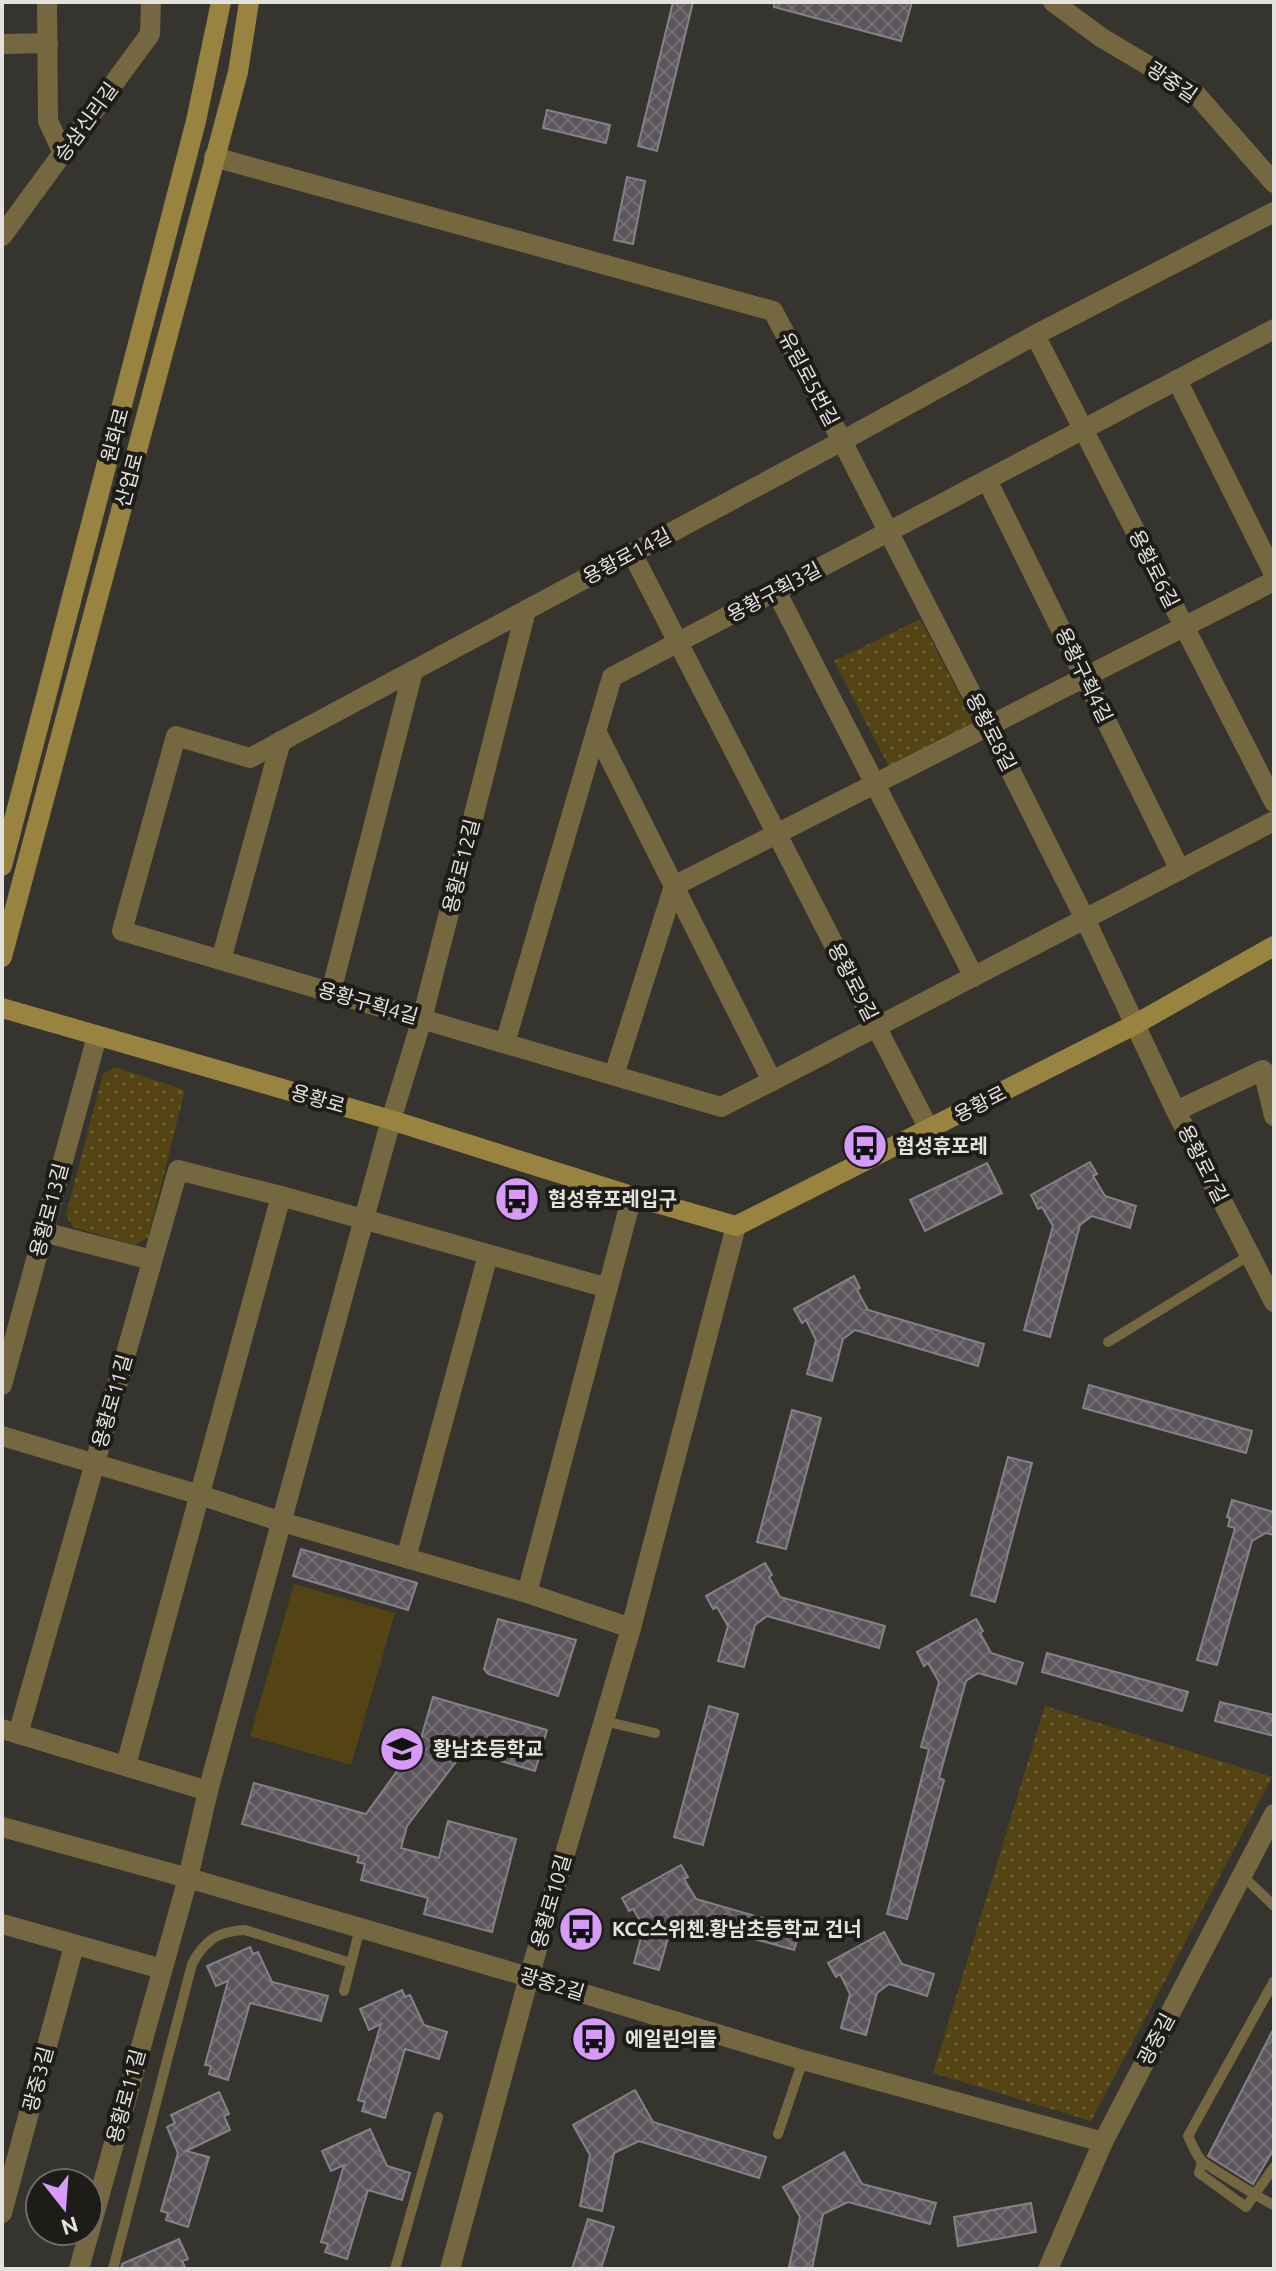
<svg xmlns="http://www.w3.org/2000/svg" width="1276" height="2271" viewBox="0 0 1276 2271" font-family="Ubuntu,'Noto Sans KR',sans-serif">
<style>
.park{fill:url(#park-dots)}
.pitch{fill:#544413}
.building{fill:url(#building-cross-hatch);stroke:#858188;stroke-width:2}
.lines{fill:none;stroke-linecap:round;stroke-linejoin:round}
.lane{stroke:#75673f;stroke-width:10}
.street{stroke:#75673f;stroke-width:20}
.secondary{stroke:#998340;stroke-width:20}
.labels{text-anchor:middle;stroke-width:8;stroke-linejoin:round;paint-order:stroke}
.street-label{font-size:20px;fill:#e3e2de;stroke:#1d1c19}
.poi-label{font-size:20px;font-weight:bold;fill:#e3e2de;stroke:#1d1c19;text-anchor:start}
</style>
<defs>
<pattern id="park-dots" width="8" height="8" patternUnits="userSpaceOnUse" patternTransform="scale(2)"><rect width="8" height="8" fill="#544413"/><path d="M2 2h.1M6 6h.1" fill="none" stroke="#6c5f35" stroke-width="1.8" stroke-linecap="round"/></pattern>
<pattern id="building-cross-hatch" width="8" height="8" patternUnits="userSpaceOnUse" patternTransform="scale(2)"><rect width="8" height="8" fill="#5a565c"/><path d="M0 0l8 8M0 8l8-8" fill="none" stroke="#726e73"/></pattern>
</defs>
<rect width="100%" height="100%" fill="#36342e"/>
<g class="park">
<path d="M920 619 983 740 898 784 834 661Z"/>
<path d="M115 1067 185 1090 148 1237 135 1245 73 1227 66 1215 103 1074Z"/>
<path d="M1045 1706 1272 1777 1091 2121 933 2073Z"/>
</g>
<path class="pitch" d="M294 1584 395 1613 351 1765 250 1736Z"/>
<g class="building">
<path d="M673 2H693L657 151 638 146Z"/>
<path d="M774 2H912L901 41 774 7Z"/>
<path d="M547 110 610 125 606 143 543 128Z"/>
<path d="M627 177 645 181 633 244 614 240Z"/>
<path d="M1090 1162 1097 1174 1093 1176 1105 1196 1136 1206 1130 1228 1092 1216 1080 1225 1050 1337 1024 1330 1053 1226 1042 1207 1038 1209 1031 1195Z"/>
<path d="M987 1163 1002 1193 925 1231 910 1200Z"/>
<path d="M854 1276 860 1288 857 1290 868 1310 984 1344 978 1366 855 1330 843 1339 832 1381 807 1374 816 1340 806 1320 802 1323 794 1309Z"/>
<path d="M1089 1385 1252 1431 1246 1453 1083 1408Z"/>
<path d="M792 1410 821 1418 786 1549 757 1542Z"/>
<path d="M1008 1457 1032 1463 995 1602 971 1595Z"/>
<path d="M1232 1500 1274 1512V1535L1266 1533 1252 1541 1217 1665 1197 1660 1235 1528 1228 1526 1230 1518 1227 1517Z"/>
<path d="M301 1549 417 1583 408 1610 293 1576Z"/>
<path d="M765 1563 772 1575 769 1577 780 1597 885 1626 879 1648 767 1616 755 1625 744 1667 718 1661 728 1626 717 1607 713 1609 706 1596Z"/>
<path d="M498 1619 576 1640 558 1696 488 1674 484 1669Z"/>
<path d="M976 1619 983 1631 980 1633 991 1653 1023 1663 1016 1684 978 1673 966 1681 939 1778 944 1780 907 1919 887 1914 929 1749 921 1747 939 1682 928 1663 924 1666 917 1652Z"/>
<path d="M1047 1653 1188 1692 1182 1711 1042 1672Z"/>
<path d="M433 1697 547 1730 535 1771 467 1751 468 1746 407 1826 401 1848 439 1858 448 1821 516 1839 492 1932 424 1914 428 1898 361 1880 365 1864 357 1862 359 1856 242 1824 254 1783 366 1814 421 1738Z"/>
<path d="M1220 1702 1274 1715V1736L1215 1721Z"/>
<path d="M709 1706 738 1714 703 1845 674 1837Z"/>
<path d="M681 1865 688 1877 684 1879 696 1899 801 1929 794 1950 683 1919 671 1927 659 1970 634 1963 644 1927 633 1909 629 1911 622 1898Z"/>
<path d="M884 1932 902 1964 934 1974 927 1996 889 1984 877 1993 866 2035 841 2028 850 1994 840 1974 836 1977 828 1963Z"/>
<path d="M250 1947 253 1954 258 1952 272 1982 328 1996 321 2021 250 2003 228 2080 209 2074 211 2066 205 2065 228 1981 216 1986 207 1966Z"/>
<path d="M402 1990 405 1997 410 1995 424 2025 447 2032 439 2059 405 2049 385 2118 362 2111 365 2102 358 2100 381 2024 369 2030 360 2009Z"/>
<path d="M1274 2028V2149L1253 2184 1208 2156Z"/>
<path d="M635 2090 653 2122 766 2157 759 2178 639 2141 614 2153 602 2211 580 2206 590 2155 573 2125Z"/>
<path d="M219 2092 229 2114 224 2116 230 2130 186 2151 209 2157 188 2227 166 2220 168 2213 161 2211 178 2153 167 2127 175 2123 171 2115Z"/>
<path d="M370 2129 387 2166 410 2173 402 2200 368 2190 347 2259 325 2252 328 2244 321 2242 344 2165 331 2171 322 2151Z"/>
<path d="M844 2152 862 2184 936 2203 930 2224 848 2202 823 2214 812 2269 789 2267 800 2217 783 2187Z"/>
<path d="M1031 2203 1036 2232 958 2246 954 2217Z"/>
<path d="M588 2219 614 2227 601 2269H572Z"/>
<path d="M179 2239 188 2259 182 2261 186 2269H121L122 2264Z"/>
</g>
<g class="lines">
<g class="lane">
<path d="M1108 1342 1250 1255"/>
<path d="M604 1721 655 1733"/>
<path d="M1242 1875 1274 1906"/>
<path d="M1274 1981 1188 2136C1192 2144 1195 2153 1201 2160 1204 2164 1268 2203 1274 2205"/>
<path d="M344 1991 360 1928"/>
<path d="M778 2134 803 2060"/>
<path d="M1202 2162 1199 2173 1246 2207 1274 2167"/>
<path d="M113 2269 192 1964C204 1941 218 1931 245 1930L351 1963"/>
<path d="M395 2269 438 2117"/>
</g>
<g class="street">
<path d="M47 2 48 121 63 153"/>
<path d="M1053 2 1102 38 1195 93 1274 183"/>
<path d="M2 44 48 43"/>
<path d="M214 157 773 311 842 441 1035 335 1274 212"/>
<path d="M2 236 150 34 151 2"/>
<path d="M1035 335 1274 802"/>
<path d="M1177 380 1274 574"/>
<path d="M987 480 1180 870"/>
<path d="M632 553 929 1129"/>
<path d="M776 591 974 977"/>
<path d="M596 731 772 1081"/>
<path d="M1274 821 772 1081 721 1107 122 931 176 736 250 758 842 441 988 726 1085 919 1176 1111 1274 1302"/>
<path d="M221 960 281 741"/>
<path d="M331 992 413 671"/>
<path d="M505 1043 612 677 1274 329"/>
<path d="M614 1075 674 886 1274 581"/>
<path d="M1176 1111 1263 1070 1274 1116"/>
<path d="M43 1232 152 1260"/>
<path d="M2 1385 97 1036"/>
<path d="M2 1436 200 1495 282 1522 527 1593 631 1628"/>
<path d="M406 1558 488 1255"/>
<path d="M527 1593 632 1196"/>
<path d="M2 1729 208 1791"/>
<path d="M18 1734 178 1170 281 1196 608 1288"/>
<path d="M126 1765 281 1196"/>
<path d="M2 1827 188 1878 529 1977 803 2060 1103 2142"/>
<path d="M2 1924 162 1969"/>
<path d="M2 2213 74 1946"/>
<path d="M79 2269 188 1878 208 1791 391 1120 422 1019 526 610"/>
<path d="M450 2269 529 1977 631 1628 736 1226"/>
<path d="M1048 2269 1103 2142 1274 1814"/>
</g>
<g class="secondary">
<path d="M2 866 196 121 221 2"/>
<path d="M2 957 238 72 249 2"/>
<path d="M2 1008 391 1120 632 1196 736 1226 1134 1025 1274 946"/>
</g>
</g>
<defs>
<g id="bus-disc" transform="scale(2.3)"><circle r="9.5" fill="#d89af8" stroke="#1d1c19"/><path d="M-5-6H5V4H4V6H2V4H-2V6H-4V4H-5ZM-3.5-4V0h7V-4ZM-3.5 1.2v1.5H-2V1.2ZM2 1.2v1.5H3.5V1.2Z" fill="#111"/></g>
<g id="school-disc" transform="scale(2.3)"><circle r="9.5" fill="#d89af8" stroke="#1d1c19"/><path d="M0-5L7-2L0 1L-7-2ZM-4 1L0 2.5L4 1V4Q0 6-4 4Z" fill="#111"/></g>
</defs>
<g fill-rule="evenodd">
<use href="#bus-disc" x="865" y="1146"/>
<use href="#bus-disc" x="517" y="1199"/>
<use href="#school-disc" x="402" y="1749"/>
<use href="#bus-disc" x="581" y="1929"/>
<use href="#bus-disc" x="594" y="2039"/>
</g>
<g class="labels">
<g class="street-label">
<text transform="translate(1172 82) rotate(34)" y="7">광중길</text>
<text transform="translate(86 122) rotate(-54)" y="7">승삼신리길</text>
<text transform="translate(809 379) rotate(62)" y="7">유림로5번길</text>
<text transform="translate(115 435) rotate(-75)" y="7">원화로</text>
<text transform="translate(129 480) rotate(-75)" y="7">산업로</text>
<text transform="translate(627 556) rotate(-28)" y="7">용황로14길</text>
<text transform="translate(1154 569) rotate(63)" y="7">용황로6길</text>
<text transform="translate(774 592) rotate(-28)" y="7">용황구획3길</text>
<text transform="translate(1084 675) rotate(64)" y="7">용황구획4길</text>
<text transform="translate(991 732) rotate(63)" y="7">용황로8길</text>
<text transform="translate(461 866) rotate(-76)" y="7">용황로12길</text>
<text transform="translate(853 982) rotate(63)" y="7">용황로9길</text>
<text transform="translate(368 1003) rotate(16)" y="7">용황구획4길</text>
<text transform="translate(318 1099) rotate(16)" y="7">용황로</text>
<text transform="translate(980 1104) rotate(-27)" y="7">용황로</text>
<text transform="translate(1203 1164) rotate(63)" y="7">용황로7길</text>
<text transform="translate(49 1210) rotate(-75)" y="7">용황로13길</text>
<text transform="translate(112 1401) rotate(-74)" y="7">용황로11길</text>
<text transform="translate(551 1901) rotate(-74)" y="7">용황로10길</text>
<text transform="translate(552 1984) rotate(17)" y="7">광중2길</text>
<text transform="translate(1156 2039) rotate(-62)" y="7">광중길</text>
<text transform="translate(38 2079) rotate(-75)" y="7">광중3길</text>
<text transform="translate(126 2096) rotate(-75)" y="7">용황로11길</text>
</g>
<g class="poi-label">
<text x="896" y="1153">협성휴포레</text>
<text x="548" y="1206">협성휴포레입구</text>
<text x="433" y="1756">황남초등학교</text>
<text x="612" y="1936">KCC스위첸.황남초등학교 건너</text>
<text x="625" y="2046">에일린의뜰</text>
</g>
</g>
<rect width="1276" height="2271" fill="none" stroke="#e3e2de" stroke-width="8"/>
<g transform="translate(64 2207) rotate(163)"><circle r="38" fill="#1d1c19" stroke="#6c6b68" stroke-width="2"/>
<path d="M0-6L14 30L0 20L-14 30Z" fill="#d89af8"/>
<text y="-12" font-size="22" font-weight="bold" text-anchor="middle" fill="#e3e2de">N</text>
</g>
</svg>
